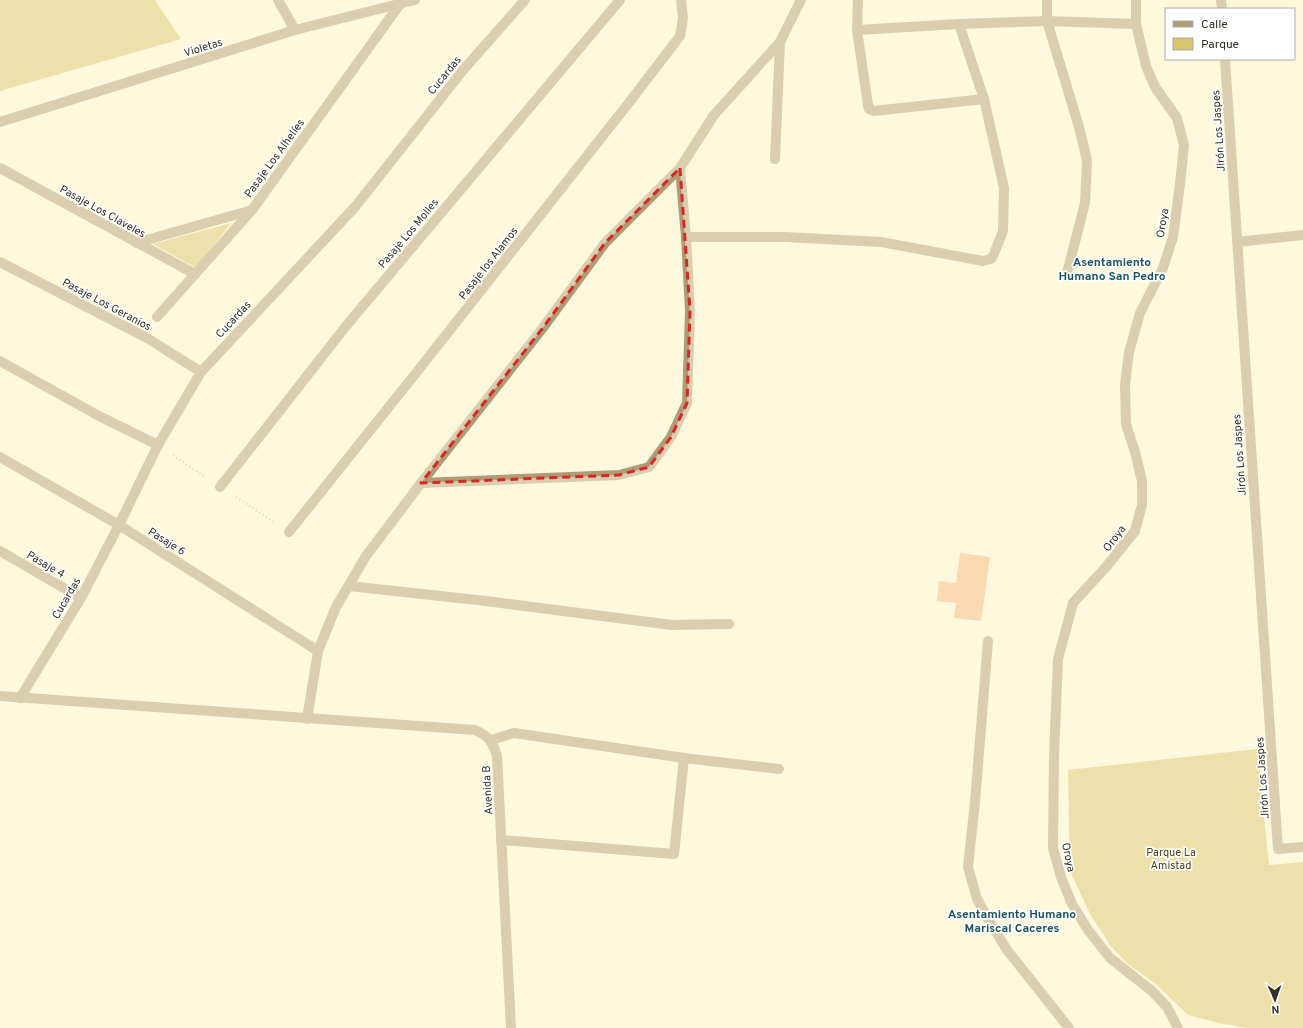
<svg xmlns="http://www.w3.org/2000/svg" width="1303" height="1028" viewBox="0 0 1303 1028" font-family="Overpass,sans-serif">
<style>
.green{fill:#d9c46e}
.building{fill:#f6b382}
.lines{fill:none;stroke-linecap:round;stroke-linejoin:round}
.path{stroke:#bcb7a1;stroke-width:2.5;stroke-dasharray:1 3;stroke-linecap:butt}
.service{stroke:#af9c76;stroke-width:10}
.minor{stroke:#af9c76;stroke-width:10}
.marked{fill:none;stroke:#d62828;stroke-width:3;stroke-dasharray:8 5;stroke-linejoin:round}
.labels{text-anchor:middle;stroke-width:3.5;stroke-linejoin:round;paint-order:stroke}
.street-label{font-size:11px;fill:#323025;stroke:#fff}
.park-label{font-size:11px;fill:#4c4217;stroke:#fff}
.neighbourhood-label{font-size:12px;font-weight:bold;fill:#1c555f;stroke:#fff}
</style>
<rect width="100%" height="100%" fill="#fef8dc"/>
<g class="green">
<path d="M0 0H155L181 39 0 91Z"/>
<path d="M231 223 196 268 153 244Z"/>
<path d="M1257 749 1269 865 1303 862V1028H1247L1218 1023 1188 1015 1156 984 1129 965 1110 945 1090 914 1070 871 1068 770Z"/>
</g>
<path class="building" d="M960 553 990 557 981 621 954 618 956 603 937 601 939 581 956 583Z"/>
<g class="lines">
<g class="path">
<path d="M173 455 205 477"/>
<path d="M236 497 274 522"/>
</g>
<g class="service">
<path d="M349 586 486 601 672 625 729 624"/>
<path d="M988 641 975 802 968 867 977 899 988 919 1007 950 1069 1028"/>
<path d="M491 740 514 733 684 758 779 769"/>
</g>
<g class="minor">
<path d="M278 0 295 30"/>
<path d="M858 0 857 30 868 105 869 109 874 111 984 99"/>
<path d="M1047 0V21L1079 127 1087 160 1085 203 1066 277"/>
<path d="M1136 0V24L1146 66 1155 87 1177 118 1184 145 1180 184 1173 237 1163 268 1140 313 1129 352 1125 385 1126 424 1135 452 1142 481V505L1135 531 1106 567 1073 603 1058 659 1054 755 1053 848 1061 877 1072 904 1088 930 1110 958 1152 991 1167 1007 1178 1028"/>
<path d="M1221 0 1222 9"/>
<path d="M857 30 959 24 1047 21 1136 24"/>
<path d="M1225 59 1278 849 1303 847"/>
<path d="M0 122 295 30 415 0"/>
<path d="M775 159 780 42"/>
<path d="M0 168 195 274"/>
<path d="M686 237H785L881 242 983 261 991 259 994 254 1003 231 1004 188 984 99 959 24"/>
<path d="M1237 242 1303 235"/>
<path d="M136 243 252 210"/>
<path d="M0 262 147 338 201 372"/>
<path d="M157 317 252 210 400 4"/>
<path d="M0 361 99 416 158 445"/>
<path d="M0 457 119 525 318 651"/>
<path d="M421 483 619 475 649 467 671 437 687 403 690 311 686 237 680 168"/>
<path d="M220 487 346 326 620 0"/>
<path d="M289 532 416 373 631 100 680 36 683 18 681 0"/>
<path d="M0 551 81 598"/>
<path d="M0 696 475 730C488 736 493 742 497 756L511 1028"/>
<path d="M20 698 81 598 119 525 158 445 201 372 355 207 464 69 525 0"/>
<path d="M307 719 318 651 336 607 366 556 421 483 542 329 605 243 680 168 714 115 780 42 801 0"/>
<path d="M501 840 674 854 684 758"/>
</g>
</g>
<path d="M0 0H1303V1028H0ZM680 168 690 311 687 403 671 437 649 467 619 475 421 483 542 329 605 243Z" fill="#fef8dc" fill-opacity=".55" fill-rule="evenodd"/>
<path class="marked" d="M680 168 690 311 687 403 671 437 649 467 619 475 421 483 542 329 605 243Z"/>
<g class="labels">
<g class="street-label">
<text transform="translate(203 47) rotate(-17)" y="4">Violetas</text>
<text transform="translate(444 75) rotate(-51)" y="4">Cucardas</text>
<text transform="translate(1218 131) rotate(-94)" y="4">Jirón Los Jaspes</text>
<text transform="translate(274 158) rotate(-54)" y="4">Pasaje Los Alhelíes</text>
<text transform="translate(103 211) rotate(29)" y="4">Pasaje Los Claveles</text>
<text transform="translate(1162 223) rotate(-80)" y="4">Oroya</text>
<text transform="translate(408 233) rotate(-50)" y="4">Pasaje Los Molles</text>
<text transform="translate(488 263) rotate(-52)" y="4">Pasaje los Alamos</text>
<text transform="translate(107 304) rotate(28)" y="4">Pasaje Los Geranios</text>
<text transform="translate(233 319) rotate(-47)" y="4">Cucardas</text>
<text transform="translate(1239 455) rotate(-94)" y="4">Jirón Los Jaspes</text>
<text transform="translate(1114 538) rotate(-53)" y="4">Oroya</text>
<text transform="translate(167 541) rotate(32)" y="4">Pasaje 6</text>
<text transform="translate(46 564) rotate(30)" y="4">Pasaje 4</text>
<text transform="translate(66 598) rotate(-60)" y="4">Cucardas</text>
<text transform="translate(1262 778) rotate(-94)" y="4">Jirón Los Jaspes</text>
<text transform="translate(487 790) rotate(-93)" y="4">Avenida B</text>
<text transform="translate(1069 857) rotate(78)" y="4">Oroya</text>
</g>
<g class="park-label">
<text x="1171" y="856">Parque La<tspan x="1171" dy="13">Amistad</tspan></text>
</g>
<g class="neighbourhood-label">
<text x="1112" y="266">Asentamiento<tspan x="1112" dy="14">Humano San Pedro</tspan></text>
<text x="1012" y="918">Asentamiento Humano<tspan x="1012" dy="14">Mariscal Caceres</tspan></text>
</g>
</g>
<rect x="1165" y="8" width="130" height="52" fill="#ffffff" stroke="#adaca8"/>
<rect x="1173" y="21" width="20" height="6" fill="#af9c76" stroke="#adaca8"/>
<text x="1201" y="28" font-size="12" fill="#323025">Calle</text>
<rect x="1173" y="38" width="20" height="12" fill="#d9c46e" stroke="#adaca8"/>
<text x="1201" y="48" font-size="12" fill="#323025">Parque</text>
<g transform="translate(1275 1000) rotate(178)" stroke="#ffffff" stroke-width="3" paint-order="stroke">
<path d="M0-3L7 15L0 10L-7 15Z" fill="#323025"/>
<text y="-6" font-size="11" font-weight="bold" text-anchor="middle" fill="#323025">N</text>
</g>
</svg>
